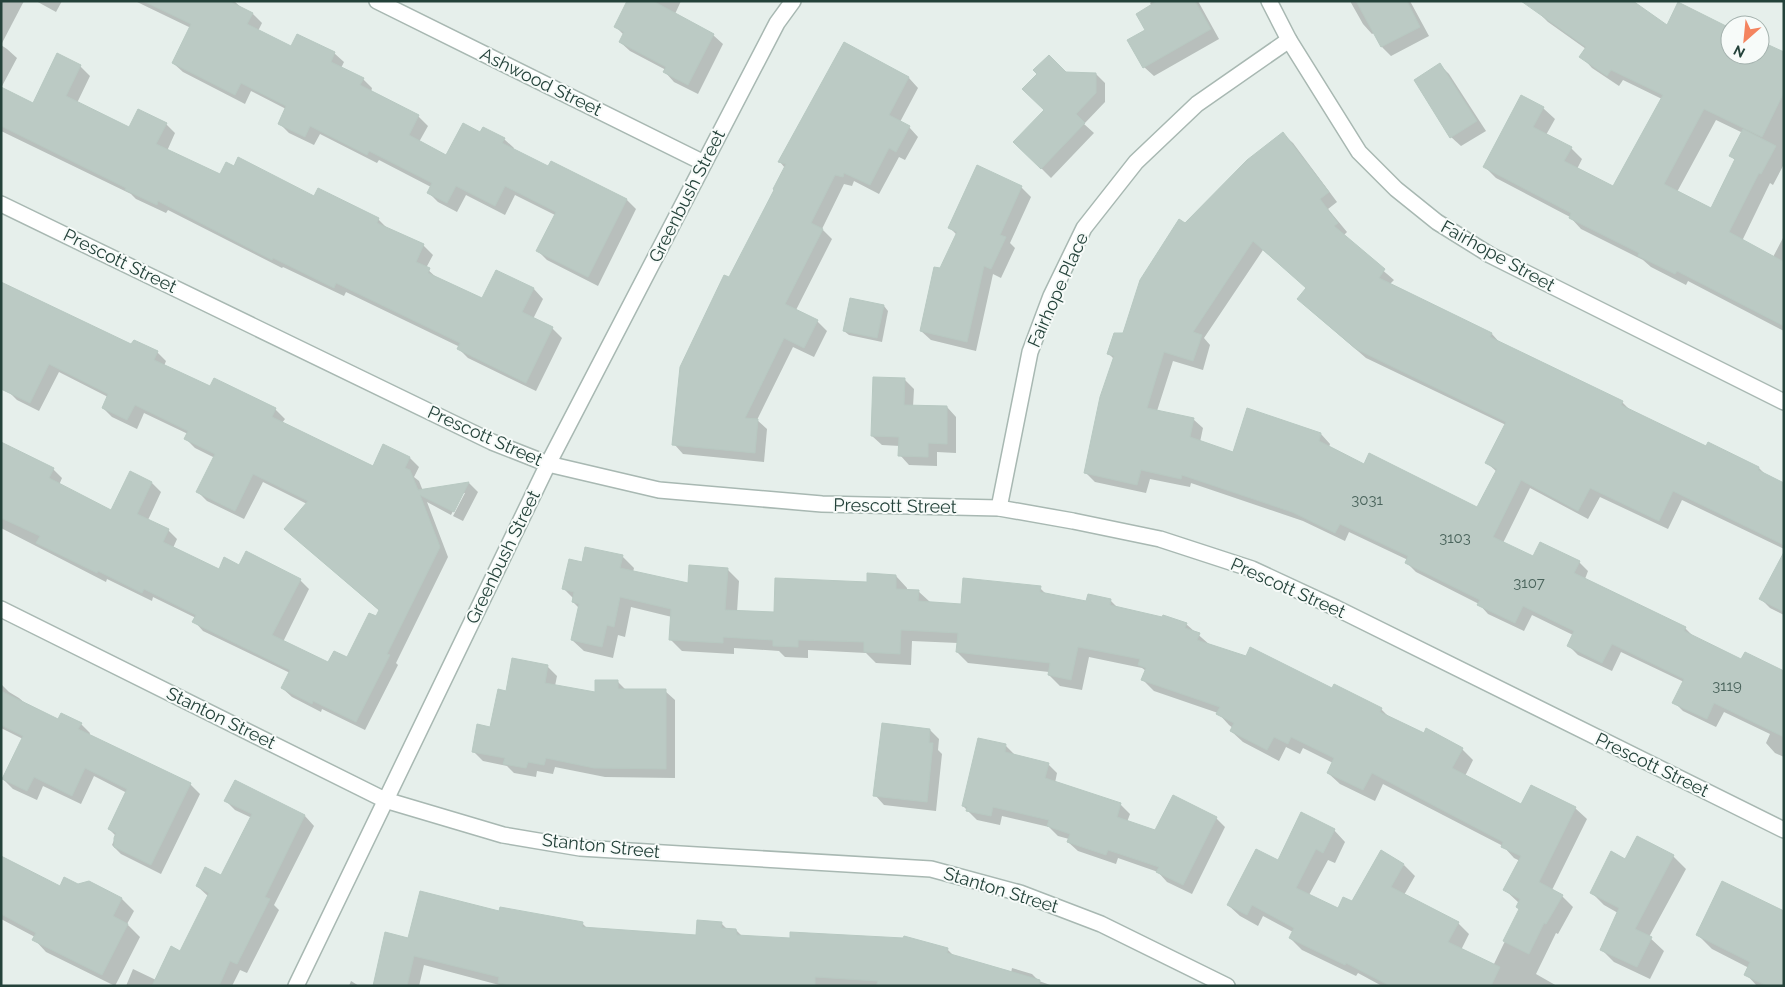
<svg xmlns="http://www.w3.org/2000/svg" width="1785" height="987" viewBox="0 0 1785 987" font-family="Raleway,sans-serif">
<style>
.shadow{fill:#0003;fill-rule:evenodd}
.building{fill:#bbcac4;stroke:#b8c9c2;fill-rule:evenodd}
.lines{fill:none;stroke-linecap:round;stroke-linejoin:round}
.minor-casing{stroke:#a8b8b2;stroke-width:18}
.minor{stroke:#fff;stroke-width:15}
.labels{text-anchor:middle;stroke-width:4;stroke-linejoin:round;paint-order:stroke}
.number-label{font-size:15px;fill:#4a645c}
.street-label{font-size:18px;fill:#24423a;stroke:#f7fbf9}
</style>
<rect width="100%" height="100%" fill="#e6efeb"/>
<g class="shadow">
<path d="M1 1H24L1 45Z"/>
<path d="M36 1H62L56 12Z"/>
<path d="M135 1H234L244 10 253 14 262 23 258 31 291 48 334 53 344 62 341 68 363 79 372 88 371 92 418 116 428 126 419 142 447 156 481 133 504 139 514 148 513 150 549 168 627 200 636 209 598 286 547 260 538 251 555 215 515 195 505 215 466 195 457 212 438 202 428 192 431 187 379 160 377 163 320 134 314 145 289 133 279 123 286 109 251 91 245 104 183 72 173 63 191 28Z"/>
<path d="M628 1H681L675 14 713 35 723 44 698 94 674 82 665 72 666 70 630 51 620 42 624 35 615 26Z"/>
<path d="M1153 1H1198L1219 39 1154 76 1144 67 1147 31 1152 6 1150 3Z"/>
<path d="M1350 1H1410L1429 36 1391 56 1382 47 1374 33 1372 34 1363 24Z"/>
<path d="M1537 11 1667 27 1730 29V55H1760V42L1784 53V164L1773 185 1770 183 1742 241 1773 257 1784 236V331L1688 281 1686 285 1651 267 1643 260 1581 229 1570 217 1496 178 1484 166 1543 108 1555 119 1546 135 1571 148 1582 159 1577 169 1614 188 1662 99 1623 80 1619 86 1592 68 1581 56 1586 49 1548 22ZM1716 120 1743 133 1731 156 1736 161 1712 209 1677 192Z"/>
<path d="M844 44 909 78 918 88 900 122 909 127 918 137 905 160 899 157 879 194 854 181 852 186 844 184 822 229 832 239 796 310 817 321 827 331 814 357 793 347 757 420 767 429 764 462 683 454 674 444 730 279 785 168 780 162Z"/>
<path d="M1 45 7 49 17 58 1 88 34 104 80 66 90 76 77 103 130 129 166 124 175 133 167 151 220 176 314 197 378 219 388 229 423 245 433 255 426 268 438 279 483 299 496 271 534 289 543 299 533 319 552 328 562 338 536 391 468 358 459 349 460 347 346 292 344 296 283 267 282 268 168 210 166 213 136 199 131 194 1 131Z"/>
<path d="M1440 65 1449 74 1486 131 1461 146 1451 137Z"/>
<path d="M1066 73 1096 74 1105 83V102L1084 124 1094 133 1051 178 1015 142 1046 110Z"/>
<path d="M1283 134 1293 143 1337 202 1328 209 1347 232 1343 236 1394 280 1390 284 1492 334 1501 344 1622 402 1631 411 1707 447 1709 444 1759 468 1766 475 1784 484V549L1682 500 1668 529 1600 497 1588 519 1530 488 1503 543 1534 558 1579 562 1588 571 1585 579 1685 628 1695 638 1742 660 1784 674V757L1775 753 1766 743 1770 734 1724 712 1716 727 1683 711 1674 702 1684 682 1621 652 1612 671 1578 655 1568 645 1573 635 1532 615 1524 631 1488 614 1479 604 1416 572 1407 563 1408 560 1349 532 1345 541 1303 521 1191 483 1190 487 1150 479 1146 493 1095 482 1086 473 1114 359 1109 354 1124 334 1185 225ZM1263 250 1307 288 1308 308 1366 358 1506 425 1486 462 1497 472 1478 509 1364 465 1329 447 1330 444 1321 434 1233 453 1200 442 1203 428 1193 419 1157 411 1173 361 1203 370 1210 345 1204 338Z"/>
<path d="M978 167 1022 188 1031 197 1010 243 1015 248 1001 278 993 274 976 351 931 340 921 331 941 270 957 235 950 228Z"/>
<path d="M851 299 884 306 888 311 882 342 849 335 844 331Z"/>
<path d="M132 346 157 352 166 361 164 366 211 388 275 409 285 419 282 423 373 467 384 446 410 458 419 467 414 477 419 481 423 491 469 483 478 492 463 521 453 516 465 493H462L451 515 427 502 448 557 396 663 398 665 365 730 322 709 321 712 292 697 282 688 290 673 203 631 194 621 196 618 153 597 152 601 107 579 106 582 1 528V444L53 469 62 478 59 485 112 512 131 473 152 483 161 492 148 520 168 530 177 539 173 548 219 571 240 566 300 580 309 589 283 642 329 664 347 659 380 611 285 529 307 504 263 482 244 519 207 501 198 492 215 458 195 448 186 439 188 434 144 413 137 429 112 417 103 408 108 397 59 372 39 411 17 400 8 391 28 350Z"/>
<path d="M904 379 914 389 913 407H947L956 417V453L937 452V466L909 465 900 455V446L882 445 872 436Z"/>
<path d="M1784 555V615L1770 608 1761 599Z"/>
<path d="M622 556 634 568 633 572 689 584 727 569 739 581 737 612 775 614 896 576 907 588V590L918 591 930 602 962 605 1040 588 1047 595 1087 602 1110 600 1119 609 1186 624 1210 645 1333 689 1381 709 1390 718 1424 734 1462 749 1473 760 1465 776 1522 806 1575 808 1587 819 1552 890 1562 896 1573 907 1558 934 1556 933 1536 974 1557 986H1382L1358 973 1356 976 1302 950 1290 938 1293 932 1263 916 1258 926 1240 916 1228 905 1278 862 1334 830 1345 842 1335 863 1328 860 1309 895 1339 910 1352 903 1404 865 1415 876 1404 895 1458 923 1469 934 1461 950 1493 966 1520 910 1519 903 1504 889 1520 861 1514 858 1503 846 1383 784 1375 801 1340 784 1328 773 1333 763 1303 748 1300 754 1286 747 1279 761 1243 742 1231 731 1233 728 1229 725 1218 713 1154 691 1143 680 1146 671 1142 668 1089 657 1082 690 1060 686 1049 675V672L968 663 957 652 958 643 912 641 911 665 876 663 866 653 808 650V658L785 657 779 651 734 648V654L682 651 670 639 672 617 631 607 625 637 618 635 613 658 584 651 572 640 579 608 573 602 574 599 564 589 583 563Z"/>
<path d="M547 666 557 676 555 686 596 694 617 681 626 690 665 691 675 700V778L605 777 555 767 553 774 537 771 536 777 514 773 507 766 483 761 473 751 491 728 507 693Z"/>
<path d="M1 684 9 692 19 698 26 704 58 720 81 724 90 733 89 736 190 784 200 794 161 874 121 854 112 845 116 836 109 829 127 793 94 776 81 804 43 786 37 800 13 789 3 779 23 739 1 728Z"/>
<path d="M930 730 939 739 938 750 942 754 936 811 884 805 875 795Z"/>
<path d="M1006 746 1015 755 1048 764 1057 773 1055 783 1121 805 1130 814 1127 822 1156 832 1216 818 1225 827 1192 894 1167 882 1158 872 1118 858 1116 864 1078 851 1068 842 1069 839 1058 836 1049 827 1002 816 1000 825 977 820 963 806Z"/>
<path d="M235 782 305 816 314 826 274 905 279 910 247 973 240 970 232 986H126L133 969 156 980 181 952 209 897 197 886 222 877 252 818 235 810 226 801Z"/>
<path d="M1673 856 1686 869 1649 937 1664 951 1650 979 1614 962 1601 949 1618 913 1604 905 1591 892 1625 861Z"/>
<path d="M1 857 60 888 89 882 122 899 134 911 127 924 140 937 115 986 46 952 34 939 35 937 1 919Z"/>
<path d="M500 913 582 923 588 929 697 937 721 923 728 930H736L742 936 947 949 954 956 1011 973 1012 968 1032 974 1039 981 1053 986H503L424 965 419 986H374L409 939Z"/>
<path d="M1784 913V986H1757L1746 974 1749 968 1712 949 1698 935Z"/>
<path d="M351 981 359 986H349Z"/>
</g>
<g class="building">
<path d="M143 1H229L253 13 247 24 291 46 297 34 335 52 331 62 364 78 360 85 419 115 409 135 446 155 463 123 480 132 483 127 505 138 502 143 548 166 551 161 627 199 588 277 536 251 556 212 505 186 495 206 456 186 447 203 427 193 432 183 369 151 367 155 310 126 305 137 278 124 286 106 241 83 235 95 172 63 191 24Z"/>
<path d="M627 1H653L714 34 688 85 663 72 666 67 619 42 624 32 614 27Z"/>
<path d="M1157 1H1195L1211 29 1143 68 1127 40 1145 30 1136 14Z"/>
<path d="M1356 1H1407L1420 27 1381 47Z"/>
<path d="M1521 1H1633L1667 25 1678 2 1730 28V55H1760V41L1784 52V92L1762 137 1704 109 1664 184 1711 208 1735 159 1729 156 1743 129 1776 146 1761 174 1759 173 1729 232 1784 262V326L1677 271 1675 274 1638 256 1639 253 1569 218 1571 213 1483 167 1521 95 1544 107 1533 127 1572 147 1564 161 1613 186 1663 95 1611 70 1607 76 1579 57 1586 47Z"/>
<path d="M844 42 909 77 889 115 910 126 896 152 889 148 870 185 844 173 843 177 835 175 811 223 823 229 785 304 818 320 804 348 784 338 745 418 758 419 755 453 672 445 680 367 724 275 729 277 774 190 773 189 786 164 778 162Z"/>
<path d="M57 53 81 65 66 96 129 127 138 109 167 123 156 144 220 174 226 162 234 166 238 157 314 196 318 188 379 218 377 223 424 244 416 262 430 268 428 273 482 298 496 270 534 288 522 312 553 327 526 383 457 349 460 343 336 283 334 288 273 258 272 260 158 201 157 205 125 190 126 188 1 126V87L33 103Z"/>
<path d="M1049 55 1066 72 1096 73V93L1076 114 1085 123 1041 169 1013 142 1044 110 1022 89 1037 74 1033 70Z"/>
<path d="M1440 63 1477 121 1450 138 1414 80Z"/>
<path d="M1283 132 1329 192 1320 199 1338 223 1334 226 1385 269 1379 278 1492 333 1490 337 1623 401 1621 405 1706 446 1708 442 1759 467 1758 470 1784 483V545L1673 491 1659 521 1590 488 1578 511 1521 480 1493 537 1533 556 1540 542 1580 561 1574 573 1686 627 1684 631 1741 659 1745 652 1784 671V737L1714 703 1707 719 1672 703 1684 679 1612 644 1602 663 1567 646 1574 631 1523 606 1515 623 1477 605 1480 600 1405 563 1408 556 1340 524 1335 533 1292 512 1182 475 1181 479 1141 470 1137 485 1084 473 1100 397 1114 356 1107 354 1114 333H1123L1140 280 1179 219 1185 223 1247 160ZM1253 241 1306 288 1297 299 1356 349 1506 422 1485 463 1497 469 1477 507 1369 453 1364 464 1319 441 1321 433 1247 408 1233 452 1190 437 1194 418 1147 408 1164 352 1193 361 1202 335 1193 332Z"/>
<path d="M977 165 1022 186 1000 235 1006 237 991 269 984 266 967 342 920 331 934 267 940 268 957 232 948 228Z"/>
<path d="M1 282 131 344 134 340 158 351 154 360 210 386 214 378 276 408 272 417 373 466 383 444 410 457 405 468 410 470 418 490 469 482 454 512 420 495 440 547 387 654 390 655 356 722 313 701 312 704 281 688 290 670 192 622 196 615 144 589 142 593 98 571 97 573 36 543 40 536 1 518V442L54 468 49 478 111 510 130 471 152 482 137 514 169 529 163 542 219 569 224 557 239 565 246 551 301 579 272 635 328 662 334 651 347 657 369 613 376 616 379 610 284 529 308 501 253 474 235 511 196 492 215 454 184 439 188 431 135 405 127 420 102 408 108 394 49 364 30 403 1 389Z"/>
<path d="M850 298 884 305 877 338 843 331Z"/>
<path d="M873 377 905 378 904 405 947 406V444L928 443V457L898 456 899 437 871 436Z"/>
<path d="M585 547 623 555 620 568 688 583 689 565 728 568 725 610 774 612 775 578 867 582V573L896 575V589L919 590 918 601 961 604 963 578 1041 586 1040 592 1086 601 1088 594 1111 599 1110 605 1162 617 1163 615 1187 623 1185 628 1200 633 1197 640 1246 656 1250 647 1332 688 1334 684 1382 708 1380 712 1424 733 1426 728 1463 748 1452 768 1521 804 1531 785 1576 807 1539 882 1563 895 1546 924 1544 923 1529 954 1503 941 1519 909 1516 907 1520 899 1503 890 1521 856 1501 847 1503 842 1372 773 1363 790 1327 773 1334 758 1291 737 1288 744 1274 737 1267 750 1230 731 1234 723 1216 714 1220 707 1141 680 1146 668 1138 665 1140 659 1078 647 1071 680 1048 675 1050 663 956 652 958 633 901 630 900 654 864 652V642L798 640V647L773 646V640L723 637V643L669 640 671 609 620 597 614 627 607 625 602 647 571 640 579 604 572 602 574 592 562 589 569 559 582 562Z"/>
<path d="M1784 552V612L1759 599Z"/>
<path d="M512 658 548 665 545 683 595 692V680H618V689H666V769L594 768 546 758 544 765 528 762 526 768 503 764 505 758 472 752 477 724 490 727 498 689 506 691Z"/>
<path d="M1 691 58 719 61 713 82 723 78 729 191 783 151 865 114 847V838L116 833 108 829 127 789 85 768 72 796 34 777 27 791 2 779 23 736 1 725Z"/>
<path d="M882 723 930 729 929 743H933L927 802 873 796Z"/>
<path d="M978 738 1006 744 1005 752 1049 763 1045 778 1121 803 1117 817 1155 830 1173 795 1217 817 1183 885 1156 872 1159 867 1108 850 1106 855 1067 842 1070 834 1047 826 1049 820 993 807 991 816 966 811 967 807 962 806Z"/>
<path d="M235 780 305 815 265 897 270 899 237 964 230 961 219 986H152L171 946 180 951 209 893 196 886 205 867 221 875 252 814 224 801Z"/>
<path d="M1301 812 1335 829 1323 853 1316 849 1296 888 1338 908 1343 897 1352 901 1381 850 1404 864 1391 887 1459 922 1448 942 1500 967 1491 986H1390L1346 963 1345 965 1289 938 1294 928 1252 905 1247 915 1227 905 1256 849 1278 860Z"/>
<path d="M1637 836 1674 855 1635 929 1652 937 1637 967 1600 950 1619 908 1590 893 1611 851 1625 859Z"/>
<path d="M1 856 60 886 64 877 78 884 89 881 122 898 113 916 128 924 102 975 32 940 36 933 1 914Z"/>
<path d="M1722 881 1784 911V986H1767L1744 975 1750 962 1696 935Z"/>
<path d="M420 891 499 911 500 907 583 922 582 927 696 935 697 920 722 922 721 928 736 929 737 935 790 938V932L903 938 904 936 948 948 947 953 1040 980 1039 986H876L878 981 815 977V986H515L498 983 499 977 414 956 407 986H373L385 932 408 938Z"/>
</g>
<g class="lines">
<g class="minor-casing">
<g id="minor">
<path d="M377 1 704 163"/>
<path d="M1269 1 1289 40 1359 152 1396 189 1437 222 1490 255 1784 402"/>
<path d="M1 204 492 442 548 464 659 490 822 504 999 508 1073 521 1160 539 1252 569 1336 608 1784 830"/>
<path d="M999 508 1030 352 1051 296 1084 228 1136 162 1197 104 1289 40"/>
<path d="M1 609 385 800 503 835 580 848 931 869 1020 893 1101 924 1227 986"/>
<path d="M296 986 548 464 777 23 793 1"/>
</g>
</g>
<use href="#minor" class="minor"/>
</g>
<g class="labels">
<g class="number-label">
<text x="1367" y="505">3031</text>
<text x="1455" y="543">3103</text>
<text x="1529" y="588">3107</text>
<text x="1727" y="691">3119</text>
</g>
<g class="street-label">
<text transform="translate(541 82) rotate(26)" y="6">Ashwood Street</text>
<text transform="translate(687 196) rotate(-63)" y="6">Greenbush Street</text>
<text transform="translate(1498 256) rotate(29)" y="6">Fairhope Street</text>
<text transform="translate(120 261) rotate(26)" y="6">Prescott Street</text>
<text transform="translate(1058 290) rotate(-66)" y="6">Fairhope Place</text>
<text transform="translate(485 436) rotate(24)" y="6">Prescott Street</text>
<text transform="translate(895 506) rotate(1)" y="6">Prescott Street</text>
<text transform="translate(503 557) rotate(-64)" y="6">Greenbush Street</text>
<text transform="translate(1288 588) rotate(24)" y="6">Prescott Street</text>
<text transform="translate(221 718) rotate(26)" y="6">Stanton Street</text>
<text transform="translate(1652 765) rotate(26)" y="6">Prescott Street</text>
<text transform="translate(601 846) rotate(6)" y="6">Stanton Street</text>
<text transform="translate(1001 890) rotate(17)" y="6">Stanton Street</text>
</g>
</g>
<rect width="1785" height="987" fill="none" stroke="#24423a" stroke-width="5"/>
<g transform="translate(1745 40) rotate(207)"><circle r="24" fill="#f7fbf9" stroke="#a3b1ad"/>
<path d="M0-4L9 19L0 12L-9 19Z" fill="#f4845f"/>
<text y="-8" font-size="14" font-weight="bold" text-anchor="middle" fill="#24423a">N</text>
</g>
</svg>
